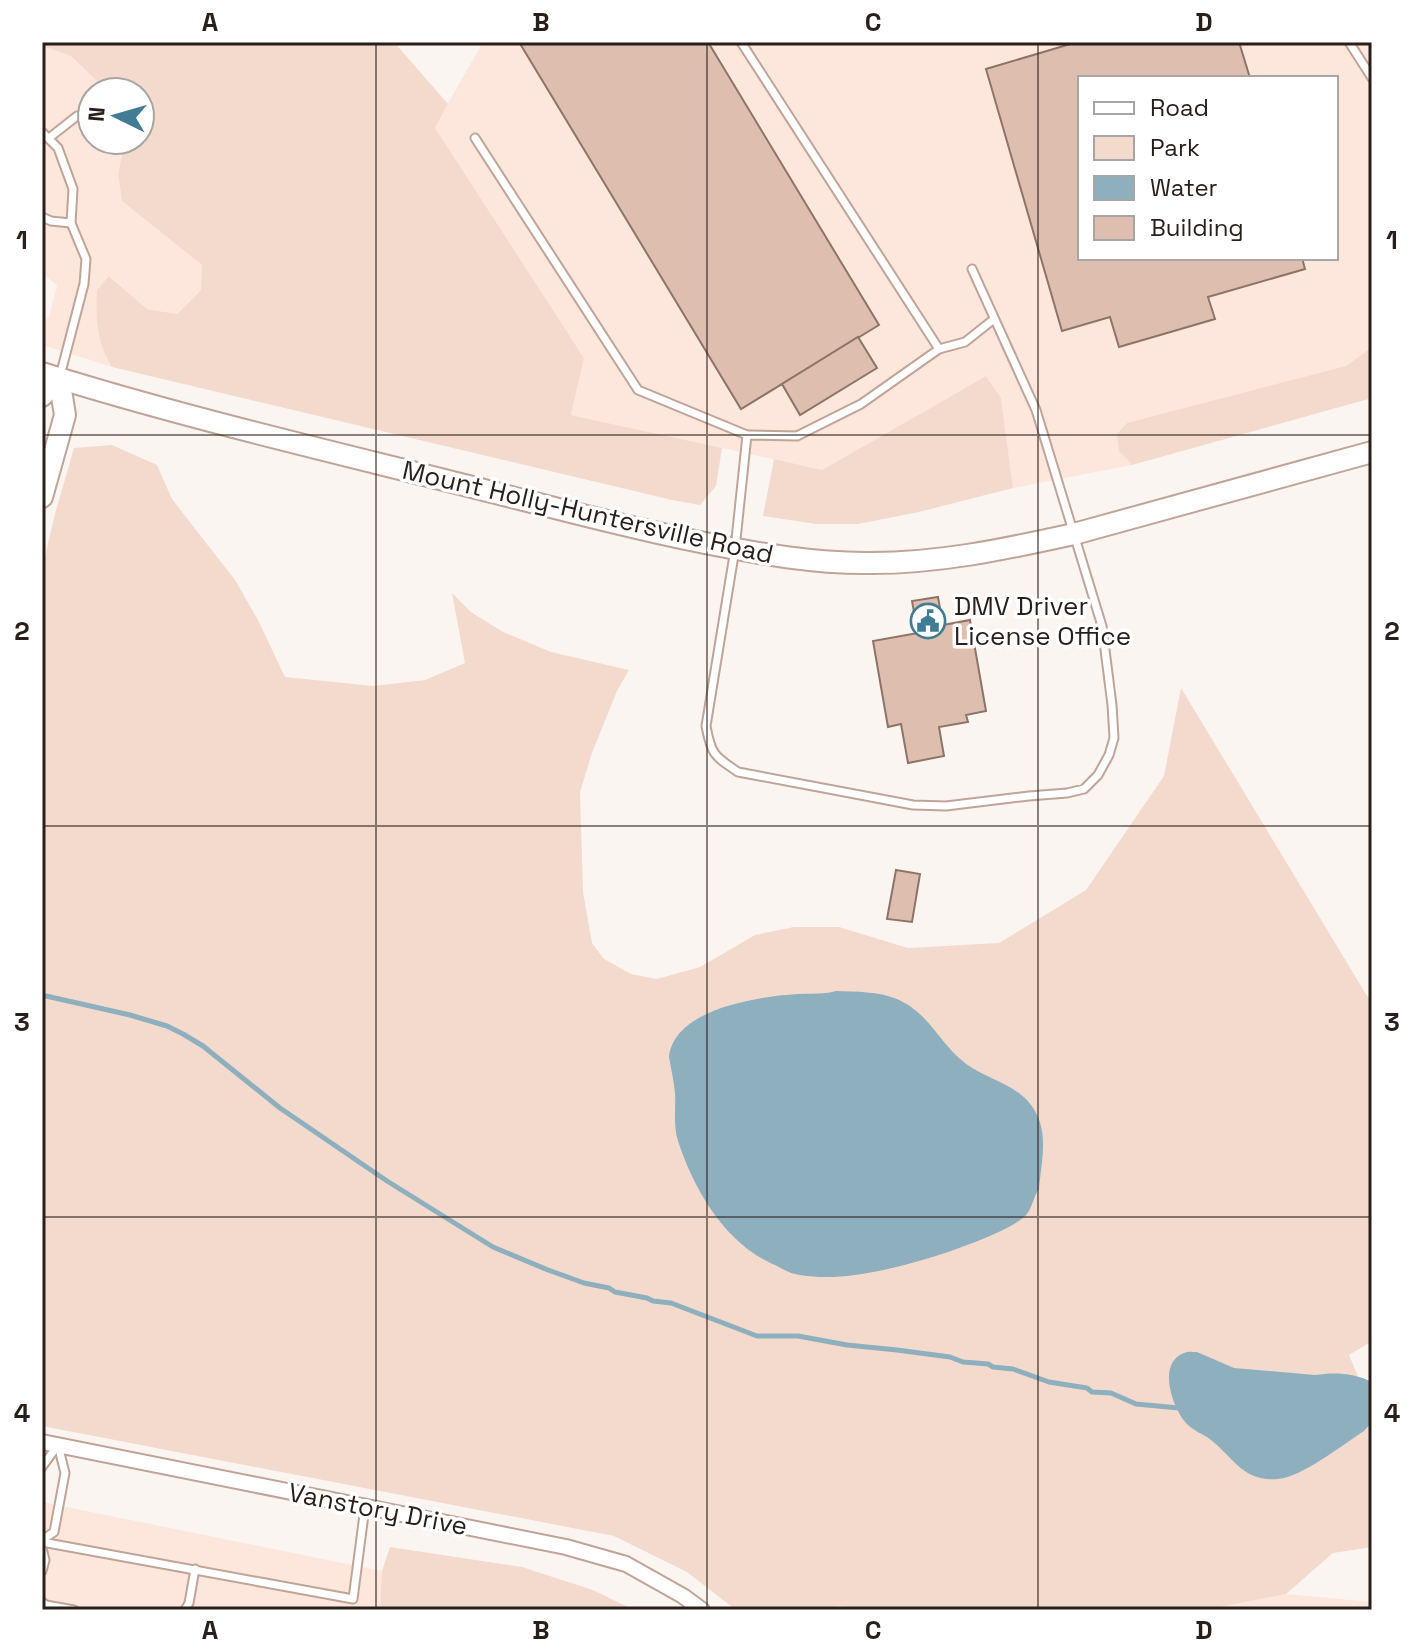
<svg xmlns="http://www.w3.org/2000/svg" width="1414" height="1652" viewBox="0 0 1414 1652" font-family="'Space Grotesk',sans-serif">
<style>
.built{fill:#fde7dc;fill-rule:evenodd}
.green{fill:#f3dacd}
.water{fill:#8eafbe}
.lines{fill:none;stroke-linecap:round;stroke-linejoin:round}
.stream{stroke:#8eafbe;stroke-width:5}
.building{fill:#debfaf;stroke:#8d7467;stroke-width:2}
.lane-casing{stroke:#bfa497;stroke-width:11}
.street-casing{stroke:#bfa497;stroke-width:18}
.secondary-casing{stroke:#bfa497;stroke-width:24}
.lane{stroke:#fff;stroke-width:7}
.street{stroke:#fff;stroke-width:14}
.secondary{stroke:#fff;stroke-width:20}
.grid{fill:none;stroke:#291f1a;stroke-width:2;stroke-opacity:0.55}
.labels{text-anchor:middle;stroke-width:7;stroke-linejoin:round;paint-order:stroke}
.street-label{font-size:26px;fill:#291f1a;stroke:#fff}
.poi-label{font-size:26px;fill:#291f1a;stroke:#fff;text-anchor:start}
.neatline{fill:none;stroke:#291f1a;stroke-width:3}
.grid-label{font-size:26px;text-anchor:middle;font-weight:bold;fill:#291f1a}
</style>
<rect width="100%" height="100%" fill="#fbf5f2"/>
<g class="built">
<path d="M483 42H1372V347L1346 366 1119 451 1132 465 1013 488 1001 398 986 376 822 470 571 415 584 358 434 128ZM1080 78H1336V258H1080Z"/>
<path d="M42 46 71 56 108 92H92V140H125L118 174 122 201 202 265 201 290 177 314 147 309 110 276 106 357 112 367 42 345V324L49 317 57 285 42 273Z"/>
<path d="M42 1502 382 1571 380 1610H42Z"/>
<path d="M1286 1594 1372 1602V1610H1205Z"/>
</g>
<g class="green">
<path d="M42 42H394L448 104 435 128 584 358 571 415 722 448 716 486 700 505 672 500 112 367C96 342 96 318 97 290L109 276 147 309 177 314 201 290 202 265 122 201 118 174 125 140H140V92H108L71 56 42 46Z"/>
<path d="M1372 347V398L1132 465 1119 451 1117 434 1127 423 1346 366Z"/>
<path d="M986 376 1001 398 1013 488 919 512 858 524H816L763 516 774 459 822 470Z"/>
<path d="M112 445 157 465 172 499 235 580 258 620 285 677 373 686 425 680 465 663 452 593 471 612 503 632 551 652 629 670 617 691 592 753 580 792 583 892 592 943 604 959 631 974 657 979 700 967 755 935 794 927H839L908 948 999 943 1086 890 1164 776 1181 688 1372 1004V1341L1349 1355 1372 1409V1547L1333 1553 1286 1594 1205 1610H882L838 1606 817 1610H736L687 1572 614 1536 42 1426V569L55 514 74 448Z"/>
<path d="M390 1547 522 1567 593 1590 634 1610H380L382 1571Z"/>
</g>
<g class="water">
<path d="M836 991C856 992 878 991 897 999 928 1013 936 1037 959 1058 983 1081 1022 1082 1037 1115 1048 1137 1041 1165 1039 1189 1033 1197 1033 1207 1026 1215 1010 1233 933 1258 908 1264 873 1273 836 1281 800 1275 792 1274 784 1270 777 1266 726 1245 695 1192 678 1141 673 1125 676 1109 675 1093 674 1081 671 1069 669 1057 674 1008 761 996 799 994 811 993 824 995 836 991Z"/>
<path d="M1197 1352 1234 1368 1315 1375C1335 1372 1354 1373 1372 1382V1422L1364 1431C1342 1445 1302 1477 1278 1479 1243 1482 1234 1458 1211 1440 1203 1434 1192 1430 1186 1423 1172 1407 1157 1363 1184 1353 1188 1351 1193 1352 1197 1352Z"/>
</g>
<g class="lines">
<path class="stream" d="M46 996 130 1015 167 1026 183 1034 203 1046 280 1108 387 1181 493 1247 548 1270 584 1283 609 1288 615 1292 647 1298 653 1301 671 1303 757 1336H798L847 1345 897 1350 950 1357 963 1362 988 1364 993 1367 1013 1369 1049 1382 1087 1388 1092 1392 1111 1393 1136 1404 1179 1408"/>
</g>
<g class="building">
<path d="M519 42H708L879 325 741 409Z"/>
<path d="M1077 42H1239L1250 78H1080V258H1302L1305 269 1208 297 1215 319 1119 347 1110 317 1062 331 986 69Z"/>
<path d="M858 337 877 368 800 415 782 384Z"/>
<path d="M938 597 943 625 970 620 986 711 966 715 968 722 939 727 944 756 908 763 901 724 888 727 873 641 918 633 912 601Z"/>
<path d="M896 870 920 874 912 922 887 919Z"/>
</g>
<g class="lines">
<g class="lane-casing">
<g id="lane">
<path d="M741 42 939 349 861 404 797 436 747 435 735 549 706 726C711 754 714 756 738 772L913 805 946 806 1029 796 1067 793 1084 789 1098 775 1109 755 1114 738 1112 705 1102 626 1036 410 972 269"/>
<path d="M1349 42 1372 78"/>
<path d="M42 132 58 148 73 189 71 223 86 259 84 284 60 376"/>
<path d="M49 138 77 116 92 112"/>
<path d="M475 138 638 390 747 435"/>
<path d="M42 217 51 221 71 223"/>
<path d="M939 349 965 342 994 319"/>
<path d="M42 1467 58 1445"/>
<path d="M42 1540 54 1532 65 1473 58 1445"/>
<path d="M42 1542 353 1599 365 1507"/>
<path d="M42 1548 45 1560 42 1571"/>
<path d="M42 1602 46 1605 74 1610"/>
<path d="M185 1610 189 1603 195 1569"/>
</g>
</g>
<g class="street-casing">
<path id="street" d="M42 1442 566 1547 626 1564 683 1596 702 1610"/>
</g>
<g class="secondary-casing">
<g id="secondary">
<path d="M42 373C186 418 334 452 480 489 556 508 632 529 710 544 761 554 813 563 865 563 936 564 1006 549 1074 534L1372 452"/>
<path d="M42 396 59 378"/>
<path d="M42 497 65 415 59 378"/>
</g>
</g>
<use href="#lane" class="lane"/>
<use href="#street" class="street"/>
<use href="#secondary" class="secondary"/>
</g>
<path class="grid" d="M376 42V1610M707 42V1610M1038 42V1610M42 435H1372M42 826H1372M42 1217H1372"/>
<defs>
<g id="civic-ring" transform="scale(1.8)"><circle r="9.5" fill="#fff" stroke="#407c93" stroke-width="1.5"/><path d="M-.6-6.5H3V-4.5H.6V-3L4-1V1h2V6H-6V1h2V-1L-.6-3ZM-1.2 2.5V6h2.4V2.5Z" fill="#407c93"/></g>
</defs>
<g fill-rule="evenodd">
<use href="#civic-ring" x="928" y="621"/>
</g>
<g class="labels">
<g class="street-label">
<text transform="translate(588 512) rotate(13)" y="9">Mount Holly-Huntersville Road</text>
<text transform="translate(378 1509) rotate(11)" y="9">Vanstory Drive</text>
</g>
<g class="poi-label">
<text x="954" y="615">DMV Driver<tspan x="954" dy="30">License Office</tspan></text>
</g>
</g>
<rect width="1414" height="1652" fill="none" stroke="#ffffff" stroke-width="88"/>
<rect x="1078" y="76" width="260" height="184" fill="#ffffff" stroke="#a9a5a3" stroke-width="2"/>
<rect x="1094" y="102" width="40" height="12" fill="#ffffff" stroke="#a9a5a3" stroke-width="2"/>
<text x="1150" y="116" font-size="24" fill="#291f1a">Road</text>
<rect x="1094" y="136" width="40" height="24" fill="#f3dacd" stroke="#a9a5a3" stroke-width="2"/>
<text x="1150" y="156" font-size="24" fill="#291f1a">Park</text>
<rect x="1094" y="176" width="40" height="24" fill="#8eafbe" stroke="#a9a5a3" stroke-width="2"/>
<text x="1150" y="196" font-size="24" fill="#291f1a">Water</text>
<rect x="1094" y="216" width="40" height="24" fill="#debfaf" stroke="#a9a5a3" stroke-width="2"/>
<text x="1150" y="236" font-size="24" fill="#291f1a">Building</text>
<g transform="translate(116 116) rotate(275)"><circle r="38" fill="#ffffff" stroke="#a9a5a3" stroke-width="2"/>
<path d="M0-6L14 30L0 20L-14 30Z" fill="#407c93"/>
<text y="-12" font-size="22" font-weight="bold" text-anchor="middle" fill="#291f1a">N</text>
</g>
<rect x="44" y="44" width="1326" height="1564" class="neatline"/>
<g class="grid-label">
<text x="210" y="31">A</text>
<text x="541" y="31">B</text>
<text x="873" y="31">C</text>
<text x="1204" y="31">D</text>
<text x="22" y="249">1</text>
<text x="1392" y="249">1</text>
<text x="22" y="640">2</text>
<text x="1392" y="640">2</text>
<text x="22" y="1031">3</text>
<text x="1392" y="1031">3</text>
<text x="22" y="1422">4</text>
<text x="1392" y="1422">4</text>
<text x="210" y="1639">A</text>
<text x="541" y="1639">B</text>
<text x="873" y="1639">C</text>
<text x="1204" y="1639">D</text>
</g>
</svg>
